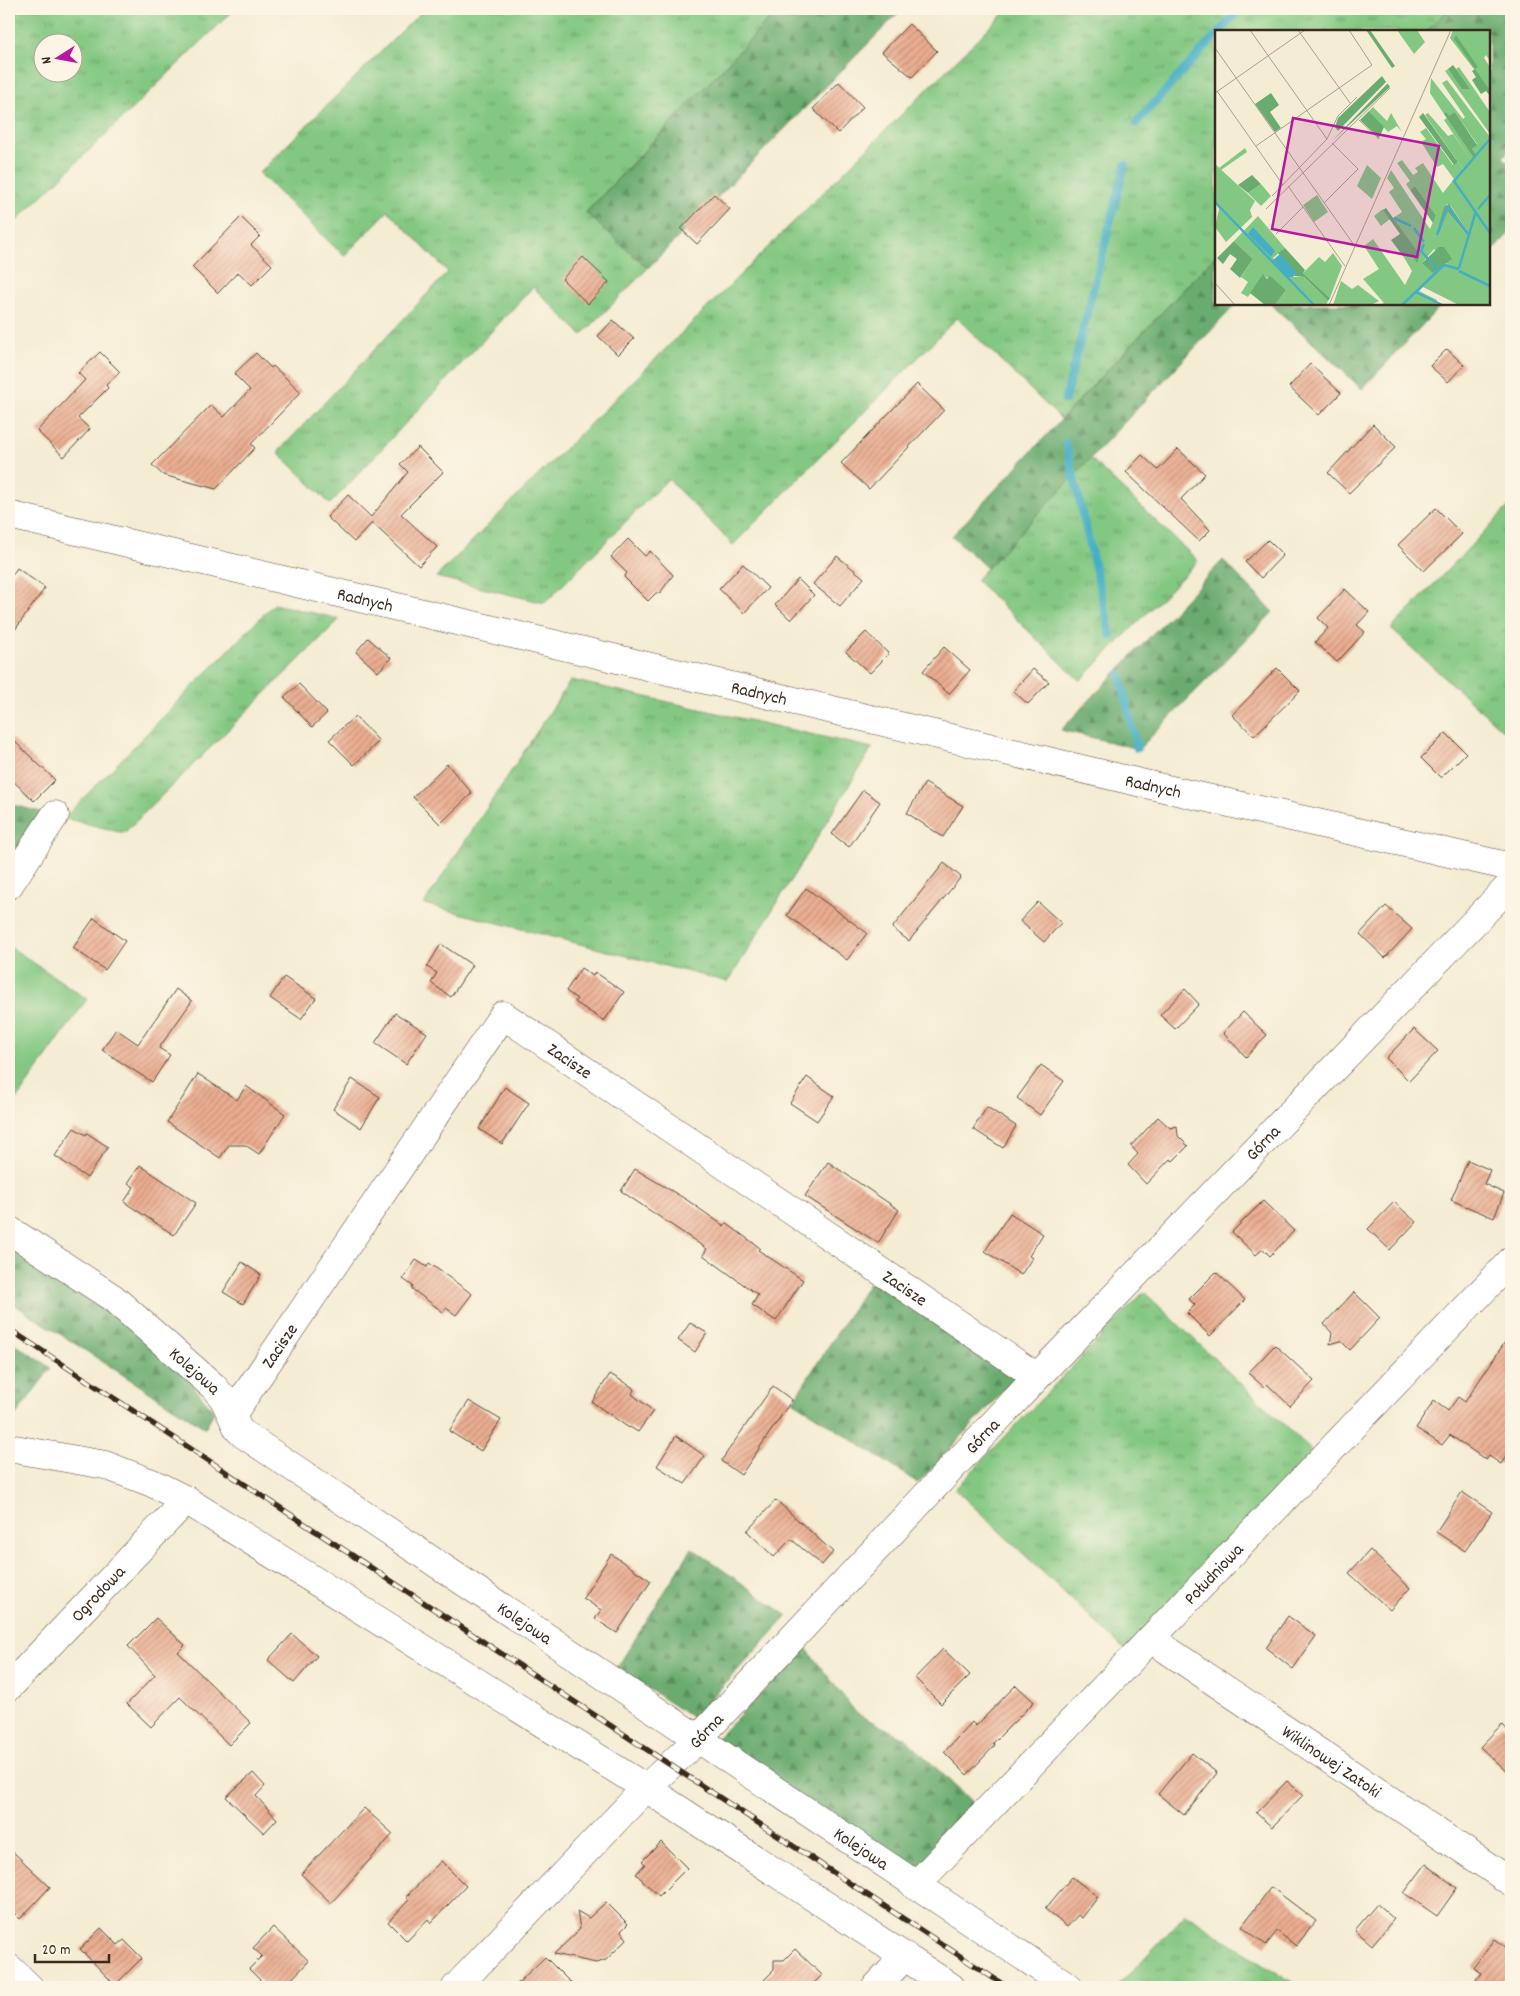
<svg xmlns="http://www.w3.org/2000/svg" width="1520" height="1996" viewBox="0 0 1520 1996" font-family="Dekko,sans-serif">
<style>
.grass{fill:url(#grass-tufts);stroke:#5f7950;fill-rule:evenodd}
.forest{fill:url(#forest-firs);stroke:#526b47}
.garden{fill:#83c882;stroke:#5f7950}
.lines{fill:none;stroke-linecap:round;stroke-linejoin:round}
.stream{stroke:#45aec4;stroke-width:8}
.building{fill:url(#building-hatch)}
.minor-casing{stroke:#574739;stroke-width:29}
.tertiary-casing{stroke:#574739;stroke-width:29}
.minor{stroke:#fff;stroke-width:28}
.tertiary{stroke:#fff;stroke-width:28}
.rail-casing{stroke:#3b2a1e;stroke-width:5.5}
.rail{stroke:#fcf5e5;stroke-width:4;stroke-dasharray:11;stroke-linecap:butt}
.labels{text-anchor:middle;stroke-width:4.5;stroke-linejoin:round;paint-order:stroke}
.street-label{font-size:18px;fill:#3b2a1e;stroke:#fcf5e5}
.inset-river{fill:none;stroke:#45aec4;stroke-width:2.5}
.inset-road{fill:none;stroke:#aa9e8b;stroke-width:1}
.view{fill:#b5179e;fill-opacity:0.15;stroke:#b5179e;stroke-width:2.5}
.inset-edge{fill:none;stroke:#3b2a1e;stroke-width:2.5}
</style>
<defs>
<pattern id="grass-tufts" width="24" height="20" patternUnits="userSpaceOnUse" patternTransform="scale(1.25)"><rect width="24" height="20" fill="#83c882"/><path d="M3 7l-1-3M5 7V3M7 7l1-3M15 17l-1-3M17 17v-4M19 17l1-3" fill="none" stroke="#6ca36a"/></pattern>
<pattern id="forest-firs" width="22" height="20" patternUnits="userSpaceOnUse" patternTransform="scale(1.25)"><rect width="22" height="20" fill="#6aac70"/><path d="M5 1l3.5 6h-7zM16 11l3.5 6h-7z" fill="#588c5b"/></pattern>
<pattern id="building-hatch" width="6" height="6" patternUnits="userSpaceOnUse" patternTransform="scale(1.25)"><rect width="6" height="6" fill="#ebae92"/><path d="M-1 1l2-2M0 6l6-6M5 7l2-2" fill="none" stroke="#c08e77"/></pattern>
</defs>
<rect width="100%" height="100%" fill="#fcf5e5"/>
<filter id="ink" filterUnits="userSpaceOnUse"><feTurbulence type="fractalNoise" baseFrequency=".02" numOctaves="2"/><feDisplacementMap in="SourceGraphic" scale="10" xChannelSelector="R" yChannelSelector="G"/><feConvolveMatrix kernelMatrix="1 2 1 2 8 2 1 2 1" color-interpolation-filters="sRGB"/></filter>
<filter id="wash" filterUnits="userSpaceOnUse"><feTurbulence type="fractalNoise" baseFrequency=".0096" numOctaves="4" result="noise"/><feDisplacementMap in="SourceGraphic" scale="20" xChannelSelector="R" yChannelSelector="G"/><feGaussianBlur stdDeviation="1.12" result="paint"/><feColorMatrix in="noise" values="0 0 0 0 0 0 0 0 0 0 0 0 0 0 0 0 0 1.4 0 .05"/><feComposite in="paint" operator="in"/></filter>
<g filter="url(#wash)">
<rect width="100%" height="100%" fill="#f4ecd3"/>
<g class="grass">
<path d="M9 9H235L9 228ZM42 42H72V72H42Z"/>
<path d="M424 9H779L586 212 648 268 582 335 533 287 330 504 278 452 448 272 388 211 344 256 259 173Z"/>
<path d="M1008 9H1449L1427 31H1216V255L1061 419 957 318 733 545 668 479 545 603 436 577Z"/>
<path d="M1089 457 1198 561 1080 681 976 580Z"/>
<path d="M1511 504V731L1508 735 1391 629Z"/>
<path d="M274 604 340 619 124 833 64 818Z"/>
<path d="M571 680 872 748 728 982 424 904Z"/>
<path d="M1144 1292 1314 1453 1125 1650 955 1489Z"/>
<path d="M1186 1914 1298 1987H1117Z"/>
</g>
<g class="forest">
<path d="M779 9H902L648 268 586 213Z"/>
<path d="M1449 9H1511V76L1505 82 1511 88V149L1503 157 1511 165V231L1489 255V31H1427Z"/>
<path d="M1216 255V304H1236L987 568 952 536Z"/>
<path d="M1271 304H1442L1362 389Z"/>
<path d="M1223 560 1273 612 1139 749 1061 730Z"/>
<path d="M9 804 45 813 9 867Z"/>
<path d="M9 1246 165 1350 214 1412 205 1428 9 1301Z"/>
<path d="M872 1279 1016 1378 918 1483 793 1401Z"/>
<path d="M9 1340 51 1368 12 1420H9Z"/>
<path d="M692 1548 788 1616 693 1718 617 1668Z"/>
<path d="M806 1648 857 1714 905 1738 977 1807 918 1871 715 1740Z"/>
</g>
<path class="garden" d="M9 946 87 999 9 1110Z"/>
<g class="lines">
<g class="stream">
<path d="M1220 31 1241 9"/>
<path d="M1136 123 1216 35"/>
<path d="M1065 400 1125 165"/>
<path d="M1066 443 1111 636"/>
<path d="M1120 674 1137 748"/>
</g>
</g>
<g id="blocks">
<g class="building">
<path d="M909 24 937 51 912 77 882 52Z"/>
<path d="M839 82 863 107 838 133 813 109Z"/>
<path d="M714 194 730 209 697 244 681 229Z"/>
<path d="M241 217 260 236 251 245 272 265 252 285 238 272 218 293 192 267Z"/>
<path d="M583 257 609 282 588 304 562 279Z"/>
<path d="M613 320 634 339 618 355 598 336Z"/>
<path d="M1447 349 1464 365 1448 382 1430 366Z"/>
<path d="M100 352 120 372 106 385 108 388 78 418 90 429 64 457 37 431 85 380 78 373Z"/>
<path d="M256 353 271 368 273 366 301 392 251 444 255 448 216 489 163 475 152 465 211 405 224 417 250 390 234 374Z"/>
<path d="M1310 364 1341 393 1319 415 1289 387Z"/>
<path d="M917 384 944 410 869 489 841 463Z"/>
<path d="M1373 424 1396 447 1349 493 1328 473Z"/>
<path d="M418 447 443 472 401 514 437 547 419 566 372 523 354 542 327 517 348 495 371 517 408 472 400 464Z"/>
<path d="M1178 449 1205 474 1181 499 1210 530 1199 541 1126 472 1142 455 1158 470Z"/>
<path d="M1436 508 1462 534 1424 571 1398 545Z"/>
<path d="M628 539 645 556 650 551 673 575 660 593H656L648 601 624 577 627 573 611 557Z"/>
<path d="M1268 540 1283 555 1261 578 1245 562Z"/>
<path d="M837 556 864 578 840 606 813 584Z"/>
<path d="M743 564 768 588 744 613 719 589Z"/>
<path d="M17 568 45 588 9 638V580Z"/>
<path d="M798 579 814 595 791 620 775 605Z"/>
<path d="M1345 589 1369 612 1357 625 1365 632 1337 662 1315 642 1328 628 1318 618Z"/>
<path d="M866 632 889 654 870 673 846 652Z"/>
<path d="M368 638 391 658 378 672 356 652Z"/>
<path d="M944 647 970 670 949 694 923 671Z"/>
<path d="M1277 668 1300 691 1254 736 1232 715Z"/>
<path d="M1033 669 1049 682 1028 704 1013 691Z"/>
<path d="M299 684 327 713 312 727 284 697Z"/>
<path d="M355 716 379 741 354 765 329 740Z"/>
<path d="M1446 733 1466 753 1441 778 1421 758Z"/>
<path d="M9 736 55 780 34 801 9 777Z"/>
<path d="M447 764 472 793 440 824 413 797Z"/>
<path d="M925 783 963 806 943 837 907 813Z"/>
<path d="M863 790 880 802 849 847 832 834Z"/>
<path d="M944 863 961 877 909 941 892 928Z"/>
<path d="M806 888 867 933 847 960 787 915Z"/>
<path d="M1038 902 1061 923 1044 942 1020 921Z"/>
<path d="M1386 906 1412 929 1385 958 1360 934Z"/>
<path d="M94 918 125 941 105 970 73 948Z"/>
<path d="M441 944 472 965 451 997 431 983 437 973 427 967Z"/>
<path d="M581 968 593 976 595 972 624 992 604 1021 575 1002 577 999 566 991Z"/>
<path d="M284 977 316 998 301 1019 270 998Z"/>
<path d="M176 989 192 1001 159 1048 170 1055 152 1082 102 1050 116 1029 138 1044Z"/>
<path d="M1185 989 1199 1004 1175 1029 1160 1015Z"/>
<path d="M1243 1012 1267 1035 1246 1057 1223 1033Z"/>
<path d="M395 1013 427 1033 406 1064 375 1043Z"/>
<path d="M1414 1029 1438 1051 1409 1081 1386 1058Z"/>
<path d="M1041 1065 1064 1081 1040 1115 1017 1098Z"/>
<path d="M198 1074 237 1100 246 1086 285 1114 259 1154 245 1145H229L220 1158 167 1122Z"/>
<path d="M807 1077 834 1096 817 1121 790 1103Z"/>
<path d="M352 1079 380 1097 361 1128 333 1109Z"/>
<path d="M505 1087 529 1103 502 1144 479 1129Z"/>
<path d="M987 1107 1016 1126 1003 1148 973 1129Z"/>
<path d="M1158 1117 1170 1128 1177 1126 1178 1136 1188 1146 1173 1161 1170 1159 1146 1184 1128 1165 1138 1154 1131 1146Z"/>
<path d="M74 1128 86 1135 87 1133 108 1147 87 1178 55 1156Z"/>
<path d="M1468 1160 1490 1170 1484 1184 1504 1193 1494 1218 1451 1200Z"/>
<path d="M828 1162 899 1210 878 1243 805 1196Z"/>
<path d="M140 1165 196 1203 174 1235 124 1202 134 1187 128 1183Z"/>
<path d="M635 1169 687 1200 724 1226 726 1223 760 1248 758 1250 803 1280 776 1321 752 1305 758 1295 703 1255 707 1249 621 1191Z"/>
<path d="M1263 1201 1294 1231 1270 1256 1263 1249 1256 1255 1232 1232Z"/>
<path d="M1394 1202 1416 1222 1390 1250 1368 1229Z"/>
<path d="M1010 1213 1043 1234 1029 1256 1032 1258 1021 1275 985 1251Z"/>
<path d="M416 1260 427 1267 429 1263 472 1294 456 1315 446 1308 443 1312 412 1289 413 1286 403 1279Z"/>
<path d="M242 1262 261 1275 243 1304 223 1292Z"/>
<path d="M1216 1272 1245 1300 1210 1336 1187 1313 1195 1305 1189 1299Z"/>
<path d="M1354 1292 1380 1318 1350 1350 1341 1341 1330 1344 1332 1333 1324 1324Z"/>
<path d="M690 1323 707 1333 695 1352 678 1340Z"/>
<path d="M1511 1333V1448L1501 1464 1489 1456 1486 1460 1450 1435 1442 1445 1416 1428 1434 1401 1448 1411 1458 1397 1465 1402Z"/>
<path d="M1275 1345 1314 1381 1290 1406 1267 1384 1264 1387 1248 1373Z"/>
<path d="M610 1374 632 1387 634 1390 632 1394 653 1411 638 1432 630 1427 629 1428 592 1402Z"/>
<path d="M773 1386 792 1400 741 1475 721 1461Z"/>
<path d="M469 1401 501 1420 481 1451 449 1431Z"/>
<path d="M676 1436 705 1456 685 1484 657 1466Z"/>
<path d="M1462 1492 1492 1512 1465 1551 1436 1532Z"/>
<path d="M776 1500 833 1552 822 1565 791 1539 774 1557 747 1531Z"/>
<path d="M1370 1550 1410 1588 1390 1610 1349 1573Z"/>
<path d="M611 1554 651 1581 617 1633 595 1619 601 1610 583 1598Z"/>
<path d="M1288 1616 1316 1636 1293 1669 1266 1648Z"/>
<path d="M156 1618 185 1645 178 1652 251 1723 229 1745 180 1697 151 1727 127 1704 155 1675 128 1646Z"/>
<path d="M292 1634 317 1656 294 1683 268 1660Z"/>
<path d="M943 1649 970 1675 941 1704 915 1678Z"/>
<path d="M1016 1685 1034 1702 993 1743 995 1745 967 1775 944 1752 972 1722 976 1726Z"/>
<path d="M1502 1724 1511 1734V1776L1480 1747Z"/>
<path d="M1192 1753 1217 1773 1184 1815 1158 1794Z"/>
<path d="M253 1773 265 1786 256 1796 277 1819 264 1833 226 1797Z"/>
<path d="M1287 1781 1303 1795 1272 1827 1256 1813Z"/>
<path d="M364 1808 393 1834 331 1903 301 1874Z"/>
<path d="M661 1842 687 1868 659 1896 636 1874 645 1864 642 1861Z"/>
<path d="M9 1848 50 1887 20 1919 9 1908Z"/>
<path d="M441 1861 466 1886 431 1923 428 1919 407 1941 388 1922 409 1900 406 1897Z"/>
<path d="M1426 1864 1457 1888 1437 1916 1404 1893Z"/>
<path d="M1072 1877 1098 1897 1082 1918 1078 1915 1067 1927 1045 1909Z"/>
<path d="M1271 1887 1316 1921 1296 1946 1277 1931 1266 1945 1242 1926Z"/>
<path d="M606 1902 628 1924 621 1931 627 1939 606 1960 596 1963 554 1954 580 1929 577 1911 589 1918Z"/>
<path d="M1377 1904 1394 1919 1372 1945 1355 1930Z"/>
<path d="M273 1927 309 1961 284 1987H267L249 1969 262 1956 253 1948Z"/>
<path d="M101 1928 118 1945 124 1940 142 1958 115 1985 80 1949Z"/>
<path d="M1495 1939 1511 1951V1987H1470L1481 1973 1473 1968Z"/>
<path d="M795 1949 822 1975 810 1987H757L774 1970V1960H784Z"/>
<path d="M545 1957 575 1987H514Z"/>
</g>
</g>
</g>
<g filter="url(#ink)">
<use href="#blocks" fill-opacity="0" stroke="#574739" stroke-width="1"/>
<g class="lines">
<g class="minor-casing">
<g id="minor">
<path d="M9 885 55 815"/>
<path id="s1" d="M9 1230 113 1298 214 1387 224 1399 238 1429 243 1434 1069 1987"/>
<path id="s2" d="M232 1415 503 1015 1037 1377"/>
<path d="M9 1448 105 1465 152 1483 186 1500 646 1788 951 1987"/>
<path id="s3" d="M1151 1639 1511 1882"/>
<path id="s4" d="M9 1687 186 1500"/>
<path id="s5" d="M915 1886 1511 1261"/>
<path d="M9 1968 29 1987"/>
<path id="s6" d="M456 1987 646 1788 697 1740 1037 1377 1511 884"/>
<path d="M876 1987 905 1956"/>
</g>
</g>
<g class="tertiary-casing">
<g id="tertiary">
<path id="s7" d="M9 515 1141 783 1511 867"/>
</g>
</g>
<use href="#minor" class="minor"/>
<use href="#tertiary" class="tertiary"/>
<g class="rail-casing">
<path id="rail" d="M9 1329 1007 1987"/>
</g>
<use href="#rail" class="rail"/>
</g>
</g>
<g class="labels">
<g class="street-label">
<text dy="6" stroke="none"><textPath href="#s7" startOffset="366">Radnych</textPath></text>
<text dy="6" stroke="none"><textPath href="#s7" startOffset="771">Radnych</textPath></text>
<text dy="6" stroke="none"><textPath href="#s7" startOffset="1176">Radnych</textPath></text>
<text dy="6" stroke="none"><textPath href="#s2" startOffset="564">Zacisze</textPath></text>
<text dy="6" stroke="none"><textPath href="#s6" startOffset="1168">Górna</textPath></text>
<text dy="6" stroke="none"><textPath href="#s2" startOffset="969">Zacisze</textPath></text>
<text dy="6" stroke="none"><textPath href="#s2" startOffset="84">Zacisze</textPath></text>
<text dy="6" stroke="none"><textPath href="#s1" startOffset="234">Kolejowa</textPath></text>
<text dy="6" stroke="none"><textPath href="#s6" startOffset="762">Górna</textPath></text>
<text dy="6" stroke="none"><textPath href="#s5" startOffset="432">Południowa</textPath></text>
<text dy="6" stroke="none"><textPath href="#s4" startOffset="129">Ogrodowa</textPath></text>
<text dy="6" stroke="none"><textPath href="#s1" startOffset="654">Kolejowa</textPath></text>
<text dy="6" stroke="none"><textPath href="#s6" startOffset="358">Górna</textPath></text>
<text dy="6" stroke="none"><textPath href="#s3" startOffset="218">Wiklinowej Zatoki</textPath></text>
<text dy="6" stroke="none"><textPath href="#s1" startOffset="1059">Kolejowa</textPath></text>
</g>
</g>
<g transform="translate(1215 30)">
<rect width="275" height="275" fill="#f4ecd3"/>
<path d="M182 0H202L210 12 199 24ZM238 0 275 1V31L271 25 269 28 275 37V60L235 8ZM244 37 275 82V104L230 41 233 39 247 58 254 59 241 39ZM216 48 248 89 250 87 227 53 232 50 275 107V275H244L208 257 204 261 222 270 221 275H165L169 273 148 249 164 239 149 216 158 209 190 255 197 241 188 226 204 225 178 188 187 182 174 162 179 158 172 148 176 140 215 199 221 185 200 156 195 160 191 154 195 151 182 133 187 130 198 145 203 142 200 138 208 133 228 163 239 149 228 134 222 137 206 112 211 109 205 102 211 98 238 135 243 132 248 139 256 130 229 90 232 88 259 127 257 119 262 114 240 82 234 87 229 84 215 63ZM232 174 236 176 252 201 251 204 232 181 221 205ZM219 219 232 234 207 233ZM158 77 172 91 176 83 187 102 182 96 173 102 154 81ZM30 118 32 122 6 140 4 138ZM152 135 166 148 157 169 142 156ZM46 154 56 166 46 176 33 163ZM102 165 113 182 99 192 88 175ZM168 179 175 189 166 196 159 186ZM43 186 70 218 58 228 78 247H89L113 271 111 275H60L71 260 48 245 33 267 26 263 33 252 26 247 38 229 19 211ZM118 223 127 236 115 268 88 243 104 227 110 232ZM126 251 137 259 143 255 164 271 156 275H118Z" fill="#83c882" fill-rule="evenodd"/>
<path d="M151 0H155L180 36 177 38ZM241 5 263 37 260 39 275 60V66L271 61 266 64 257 50 261 47 257 41 260 39 239 9ZM238 35 241 39 255 59H247L233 39ZM167 46 171 52 123 101 120 97 123 88ZM173 54 175 57 117 111 172 54ZM56 63 64 75 55 82 66 98 60 102 40 74ZM154 81 169 97 164 108 145 90ZM231 82 234 86 240 82 262 115 257 119 261 125 259 128 229 84ZM208 83 243 132 239 135 204 87ZM37 145 46 154 33 163 23 155ZM200 156 221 185 218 193 195 160ZM234 174 252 201V205L232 181 221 205 229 177ZM171 178 205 225 202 233 197 225 188 226 176 210 185 204 168 180ZM19 211 38 229 25 248 15 239 22 229 15 224 8 234 2 228ZM224 217H229L237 229 218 243 207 233ZM70 218 90 240 88 243 115 268 113 271 89 247 79 246 80 242 63 223ZM48 244 52 249 55 246 71 260 60 275H50L35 263Z" fill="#6aac70"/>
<path d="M0 134 40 171 35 180 37 187 11 212 0 197 4 179 0 173Z" fill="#83c882"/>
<path d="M213 83 233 106 238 104 257 131 248 139 210 85Z" fill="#83c882"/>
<path d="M38 197 60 221 56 227 33 204ZM65 224 81 242 78 247H73L58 230Z" fill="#45aec4"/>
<path class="inset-river" d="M275 109 239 151 275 203M0 172 99 275M263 179 275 165M179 188 196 196M199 198 209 212M222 205 233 177 253 204M209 214 206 221 223 240M244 238 261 181M244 241 275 256M201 262 227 275M187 275 229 235 244 239"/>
<path class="inset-road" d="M35 0 112 109M83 0 135 73M0 18 139 215M2 61 68 155M0 63 90 0M144 90 164 109M41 116 157 35 134 0M73 156 130 236M57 166 112 109 123 86 142 67M109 173 143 139 117 113M51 179 175 58M61 204 88 177M0 253 20 275M114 275 236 0"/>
<path class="view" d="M78 88 224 116 202 227 57 199Z"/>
<rect width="275" height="275" class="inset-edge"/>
</g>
<rect width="1520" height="1996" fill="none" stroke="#fcf5e5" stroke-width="30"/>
<g transform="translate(58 58) rotate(259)"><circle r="24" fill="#fcf5e5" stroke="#afa495"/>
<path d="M0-4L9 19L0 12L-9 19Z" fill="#b5179e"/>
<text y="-8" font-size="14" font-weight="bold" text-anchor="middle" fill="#3b2a1e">N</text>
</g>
<path d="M35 1954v8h74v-8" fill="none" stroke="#3b2a1e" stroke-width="2.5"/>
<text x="42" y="1954" font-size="15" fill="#3b2a1e" stroke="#fcf5e5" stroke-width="4" paint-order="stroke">20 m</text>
</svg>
